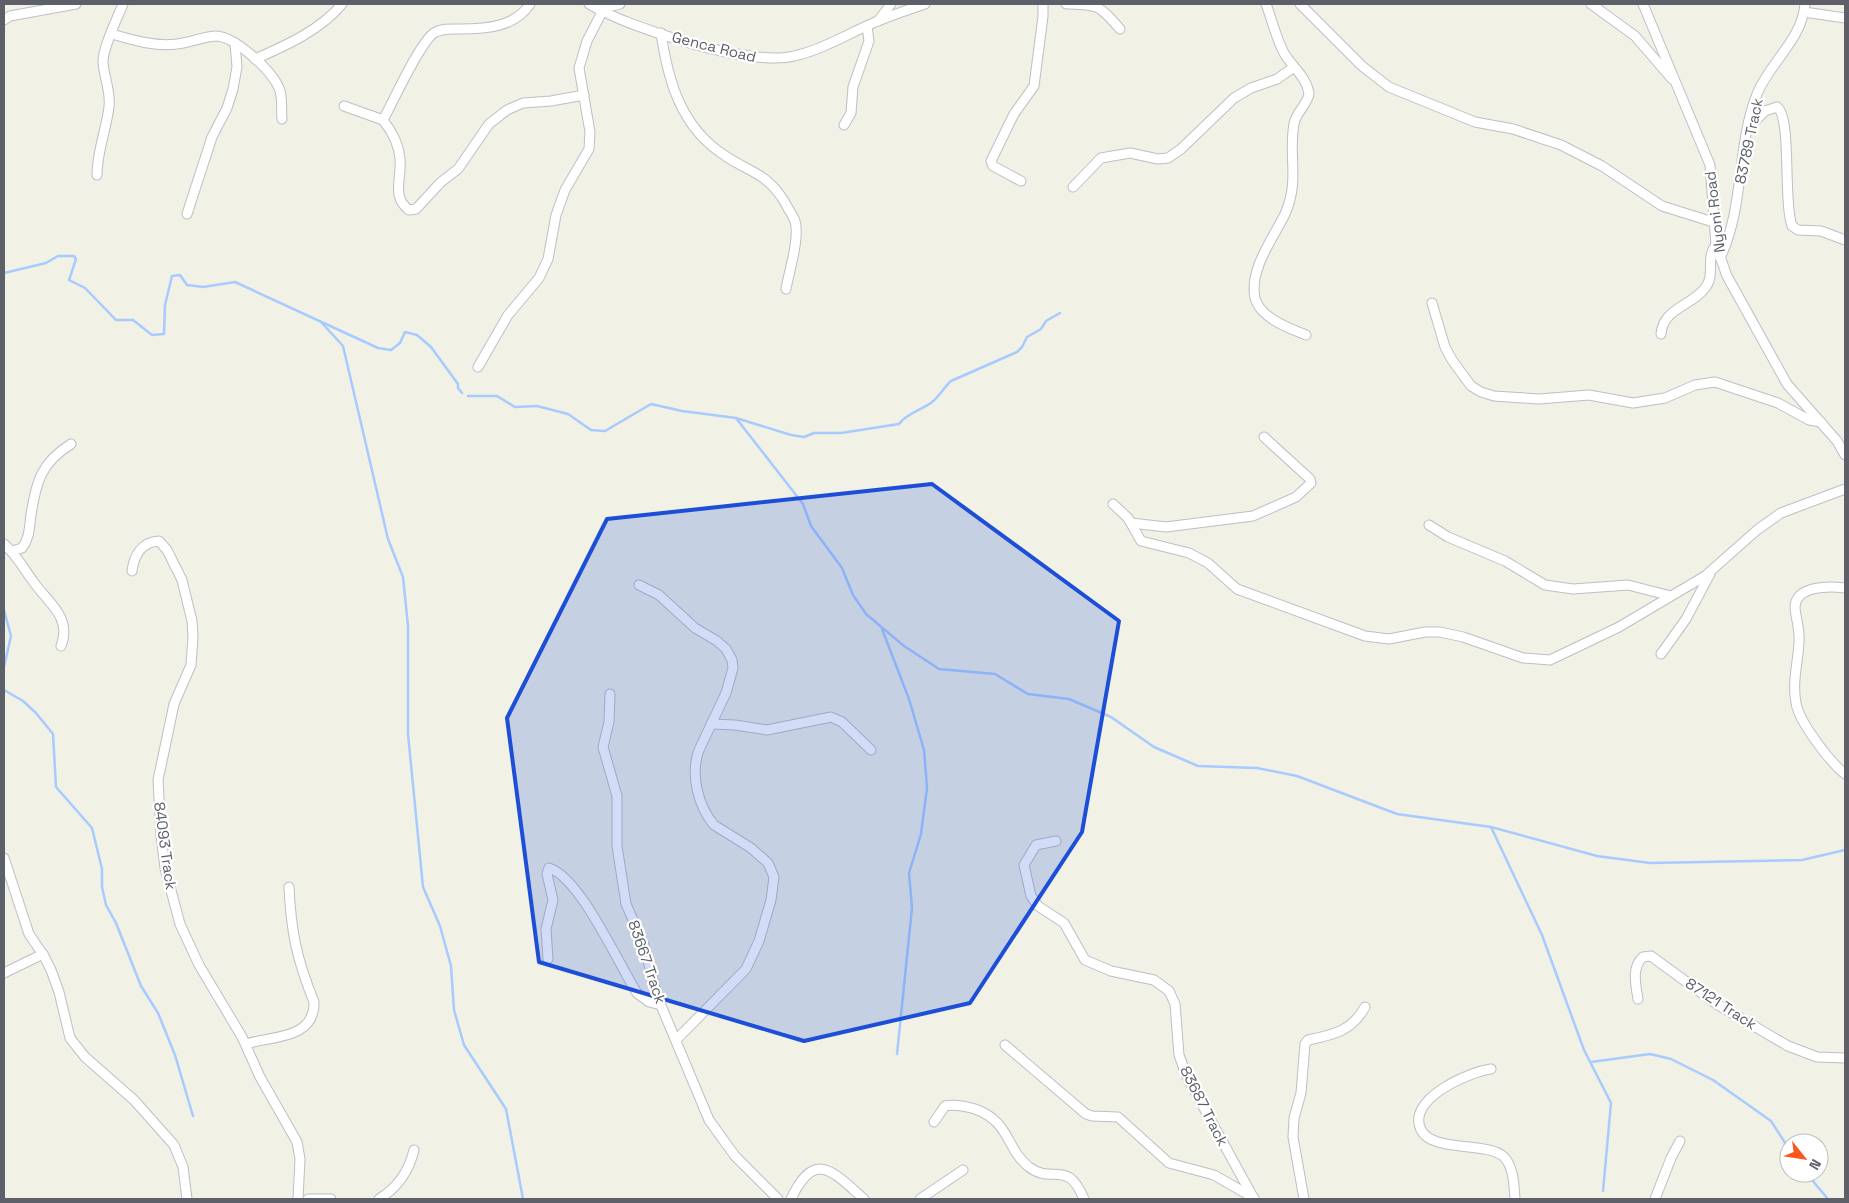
<svg xmlns="http://www.w3.org/2000/svg" width="1849" height="1203" viewBox="0 0 1849 1203" font-family="'Space Grotesk',sans-serif">
<style>
.lines{fill:none;stroke-linecap:round;stroke-linejoin:round}
.stream{stroke:#a8cbff;stroke-width:2.5}
.minor-casing{stroke:#bdbfc6;stroke-width:11}
.minor{stroke:#fff;stroke-width:9}
.marked{fill:#1d4ed8;fill-opacity:0.2;stroke:#1d4ed8;stroke-width:4;stroke-linejoin:round}
.labels{text-anchor:middle;stroke-width:4.5;stroke-linejoin:round;paint-order:stroke}
.street-label{font-size:15px;fill:#5d6068;stroke:#fff}
</style>
<rect width="100%" height="100%" fill="#f1f1e6"/>
<g class="lines">
<g class="stream">
<path d="M4 273 46 263 58 256H74L76 259 69 280 85 288 116 320H133L152 335 164 334 165 305 172 276 180 275 187 285 203 287 235 282 378 348 391 350 400 343 405 332 417 335 431 347 458 384V388L462 393"/>
<path d="M321 322 343 346 388 539 403 577 408 626V734L423 887 440 926 451 966 454 1010 464 1045 506 1109 523 1199"/>
<path d="M468 396H497L515 407 537 406 568 414 591 430 605 431 651 404 682 411 736 418 791 435 804 437 814 433H841L899 424C907 413 922 410 932 402 940 396 944 387 951 381L1017 352 1022 347 1027 337 1041 329 1046 321 1060 313"/>
<path d="M736 418 803 504 811 526 842 568 853 595 866 614 904 646 939 669 995 674 1028 694 1069 699 1111 717 1154 747 1198 766 1257 768 1297 776 1397 814 1491 827 1542 935 1584 1050 1611 1103 1603 1191"/>
<path d="M4 610 11 636 4 667"/>
<path d="M882 629 909 699 924 750 927 788 921 834 909 873 912 908 897 1054"/>
<path d="M4 690 23 701 36 713 53 734 56 787 92 828 102 869V887L106 905 116 923 141 986 158 1013 175 1055 193 1116"/>
<path d="M1491 827 1597 856 1650 863 1802 860 1845 850"/>
<path d="M1591 1062 1650 1054 1671 1059 1713 1080 1771 1121 1789 1149"/>
<path d="M1806 1173 1828 1199"/>
</g>
<g class="minor-casing">
<g id="minor">
<path d="M530 4C515 27 486 29 461 29 452 29 442 28 434 33 420 42 393 102 383 120 391 130 399 145 400 159 402 178 391 197 409 210L416 209 441 182 458 169 489 124 507 110 523 103 551 101 584 95"/>
<path d="M589 4C629 28 750 67 794 56 821 50 846 35 871 24 889 16 907 10 925 4"/>
<path d="M1066 4C1099 5 1098 4 1120 29"/>
<path d="M1266 4C1272 20 1276 38 1284 53 1292 67 1307 77 1309 94 1307 105 1296 112 1294 124 1288 156 1300 180 1285 214 1273 239 1249 269 1255 298 1260 318 1289 328 1306 335"/>
<path d="M1300 4 1362 66 1389 87 1475 122 1513 129 1561 145 1602 166 1662 206 1713 222"/>
<path d="M1591 4 1635 36 1672 79"/>
<path d="M1643 4 1710 165 1716 245 1727 276 1787 384 1837 441 1845 455"/>
<path d="M599 9 620 4"/>
<path d="M1804 12 1845 18"/>
<path d="M4 20 10 16 76 4"/>
<path d="M878 21 891 4"/>
<path d="M661 33C668 81 681 127 724 155 750 173 766 172 784 201 787 207 792 214 795 221 800 238 789 271 786 289"/>
<path d="M112 34C133 40 155 47 177 44 189 43 202 37 215 36 235 36 271 70 279 88 283 96 281 109 282 119"/>
<path d="M255 59C285 46 321 30 342 4"/>
<path d="M344 106 383 120"/>
<path d="M844 125 851 113 853 87 869 41 867 26"/>
<path d="M1749 127 1765 111 1777 107C1792 117 1783 202 1792 226L1798 230 1821 231 1845 240"/>
<path d="M97 175C97 151 106 131 109 107 111 91 104 78 103 62 103 47 117 19 123 4"/>
<path d="M1021 181 993 166 991 161 1014 114 1034 86 1043 16V4"/>
<path d="M1073 187 1101 158 1130 153 1158 159 1168 158 1181 149 1234 98 1251 88 1277 79 1294 67"/>
<path d="M187 214 212 137 227 108 233 89 237 67 235 43"/>
<path d="M1720 258C1745 206 1736 147 1757 94 1770 62 1802 40 1805 4"/>
<path d="M1432 303 1445 347 1452 360 1471 386 1481 392 1494 396 1539 399 1589 395 1633 403 1665 398 1695 385 1715 382 1778 403 1809 420 1821 422"/>
<path d="M1661 334C1663 308 1692 306 1705 288 1716 275 1705 257 1716 245"/>
<path d="M478 367 508 315 539 278 548 259 556 215 565 190 589 149 590 132 579 68 587 41 602 12"/>
<path d="M1113 504 1128 518 1141 541 1189 553 1208 563 1237 589 1365 636 1389 639 1425 632H1440L1463 637 1523 658 1550 660 1619 627 1705 576 1757 530 1781 513 1845 489"/>
<path d="M1131 523 1166 527 1253 516 1296 497 1311 483 1310 479 1264 437"/>
<path d="M1429 525 1448 537 1505 561 1545 585 1573 589 1628 585 1671 596"/>
<path d="M4 544C17 555 25 571 35 584 49 603 72 618 61 646"/>
<path d="M12 551 22 548C30 538 29 527 31 515 36 481 42 462 71 444"/>
<path d="M132 571C134 556 141 542 159 541L167 550 182 580 192 621 193 637 191 665 174 704 158 780 161 835 165 868 180 924 199 965 242 1037 260 1077 297 1142 300 1159 298 1199"/>
<path d="M639 585 659 595 695 628 717 641 726 649 732 660 733 668 726 693 699 750C690 774 698 806 714 825L751 848 768 863 774 877 771 900 759 941 746 969 676 1040"/>
<path d="M1845 588C1830 586 1795 585 1795 608 1796 619 1800 630 1799 642 1798 662 1792 682 1796 703 1799 722 1830 762 1845 774"/>
<path d="M1661 654 1686 619 1710 574"/>
<path d="M610 694 609 722 603 747 617 796V846L626 904 644 945 657 996 709 1120 735 1156 778 1199"/>
<path d="M711 724 735 725 767 730 831 717 842 722 871 750"/>
<path d="M1056 841 1036 845 1024 865 1031 896 1038 906 1064 923 1085 960 1111 971 1154 980 1169 991 1175 1004 1179 1055 1187 1077 1254 1199"/>
<path d="M4 858 29 934 44 956 51 970 59 992 70 1038 85 1057 134 1100 174 1145 183 1167 187 1199"/>
<path d="M548 959 546 929 553 900 547 874 549 868C580 877 619 965 637 993L649 1002 661 1005"/>
<path d="M4 973 43 954"/>
<path d="M1638 999C1636 986 1631 967 1643 957L1651 956 1718 1005 1788 1046 1817 1057 1845 1058"/>
<path d="M246 1044C270 1036 315 1040 314 1002 297 960 291 932 289 887"/>
<path d="M1005 1045 1086 1114 1092 1116 1118 1117 1169 1163 1214 1175 1254 1198"/>
<path d="M1491 1069C1469 1072 1406 1099 1421 1130 1432 1152 1485 1142 1503 1156 1514 1166 1514 1186 1515 1199"/>
<path d="M934 1122 945 1106C955 1104 965 1106 975 1109 1011 1122 1005 1148 1029 1167 1053 1185 1067 1158 1084 1199"/>
<path d="M308 1199H331"/>
<path d="M379 1199C397 1188 409 1171 414 1150"/>
<path d="M791 1199C815 1148 833 1172 864 1199"/>
<path d="M920 1199 963 1170"/>
<path d="M1304 1199 1293 1137 1294 1118 1301 1093 1305 1044 1308 1040C1333 1035 1352 1031 1365 1007"/>
<path d="M1655 1199 1671 1158 1680 1141"/>
</g>
</g>
<use href="#minor" class="minor"/>
</g>
<path class="marked" d="M932 484 1119 621 1082 832 970 1003 804 1041 539 962 507 718 607 519Z"/>
<g class="labels">
<g class="street-label">
<text transform="translate(714 47) rotate(14)" y="5">Genca Road</text>
<text transform="translate(1749 141) rotate(-78)" y="5">83789 Track</text>
<text transform="translate(1715 212) rotate(-97)" y="5">Nyoni Road</text>
<text transform="translate(165 846) rotate(82)" y="5">84093 Track</text>
<text transform="translate(647 962) rotate(71)" y="5">83667 Track</text>
<text transform="translate(1721 1004) rotate(33)" y="5">87121 Track</text>
<text transform="translate(1204 1106) rotate(63)" y="5">83687 Track</text>
</g>
</g>
<rect width="1849" height="1203" fill="none" stroke="#5d6068" stroke-width="10"/>
<g transform="translate(1804 1158) rotate(120)"><circle r="24" fill="#ffffff" stroke="#bebfc3"/>
<path d="M0-4L9 19L0 12L-9 19Z" fill="#fc5621"/>
<text y="-8" font-size="14" font-weight="bold" text-anchor="middle" fill="#5d6068">N</text>
</g>
</svg>
